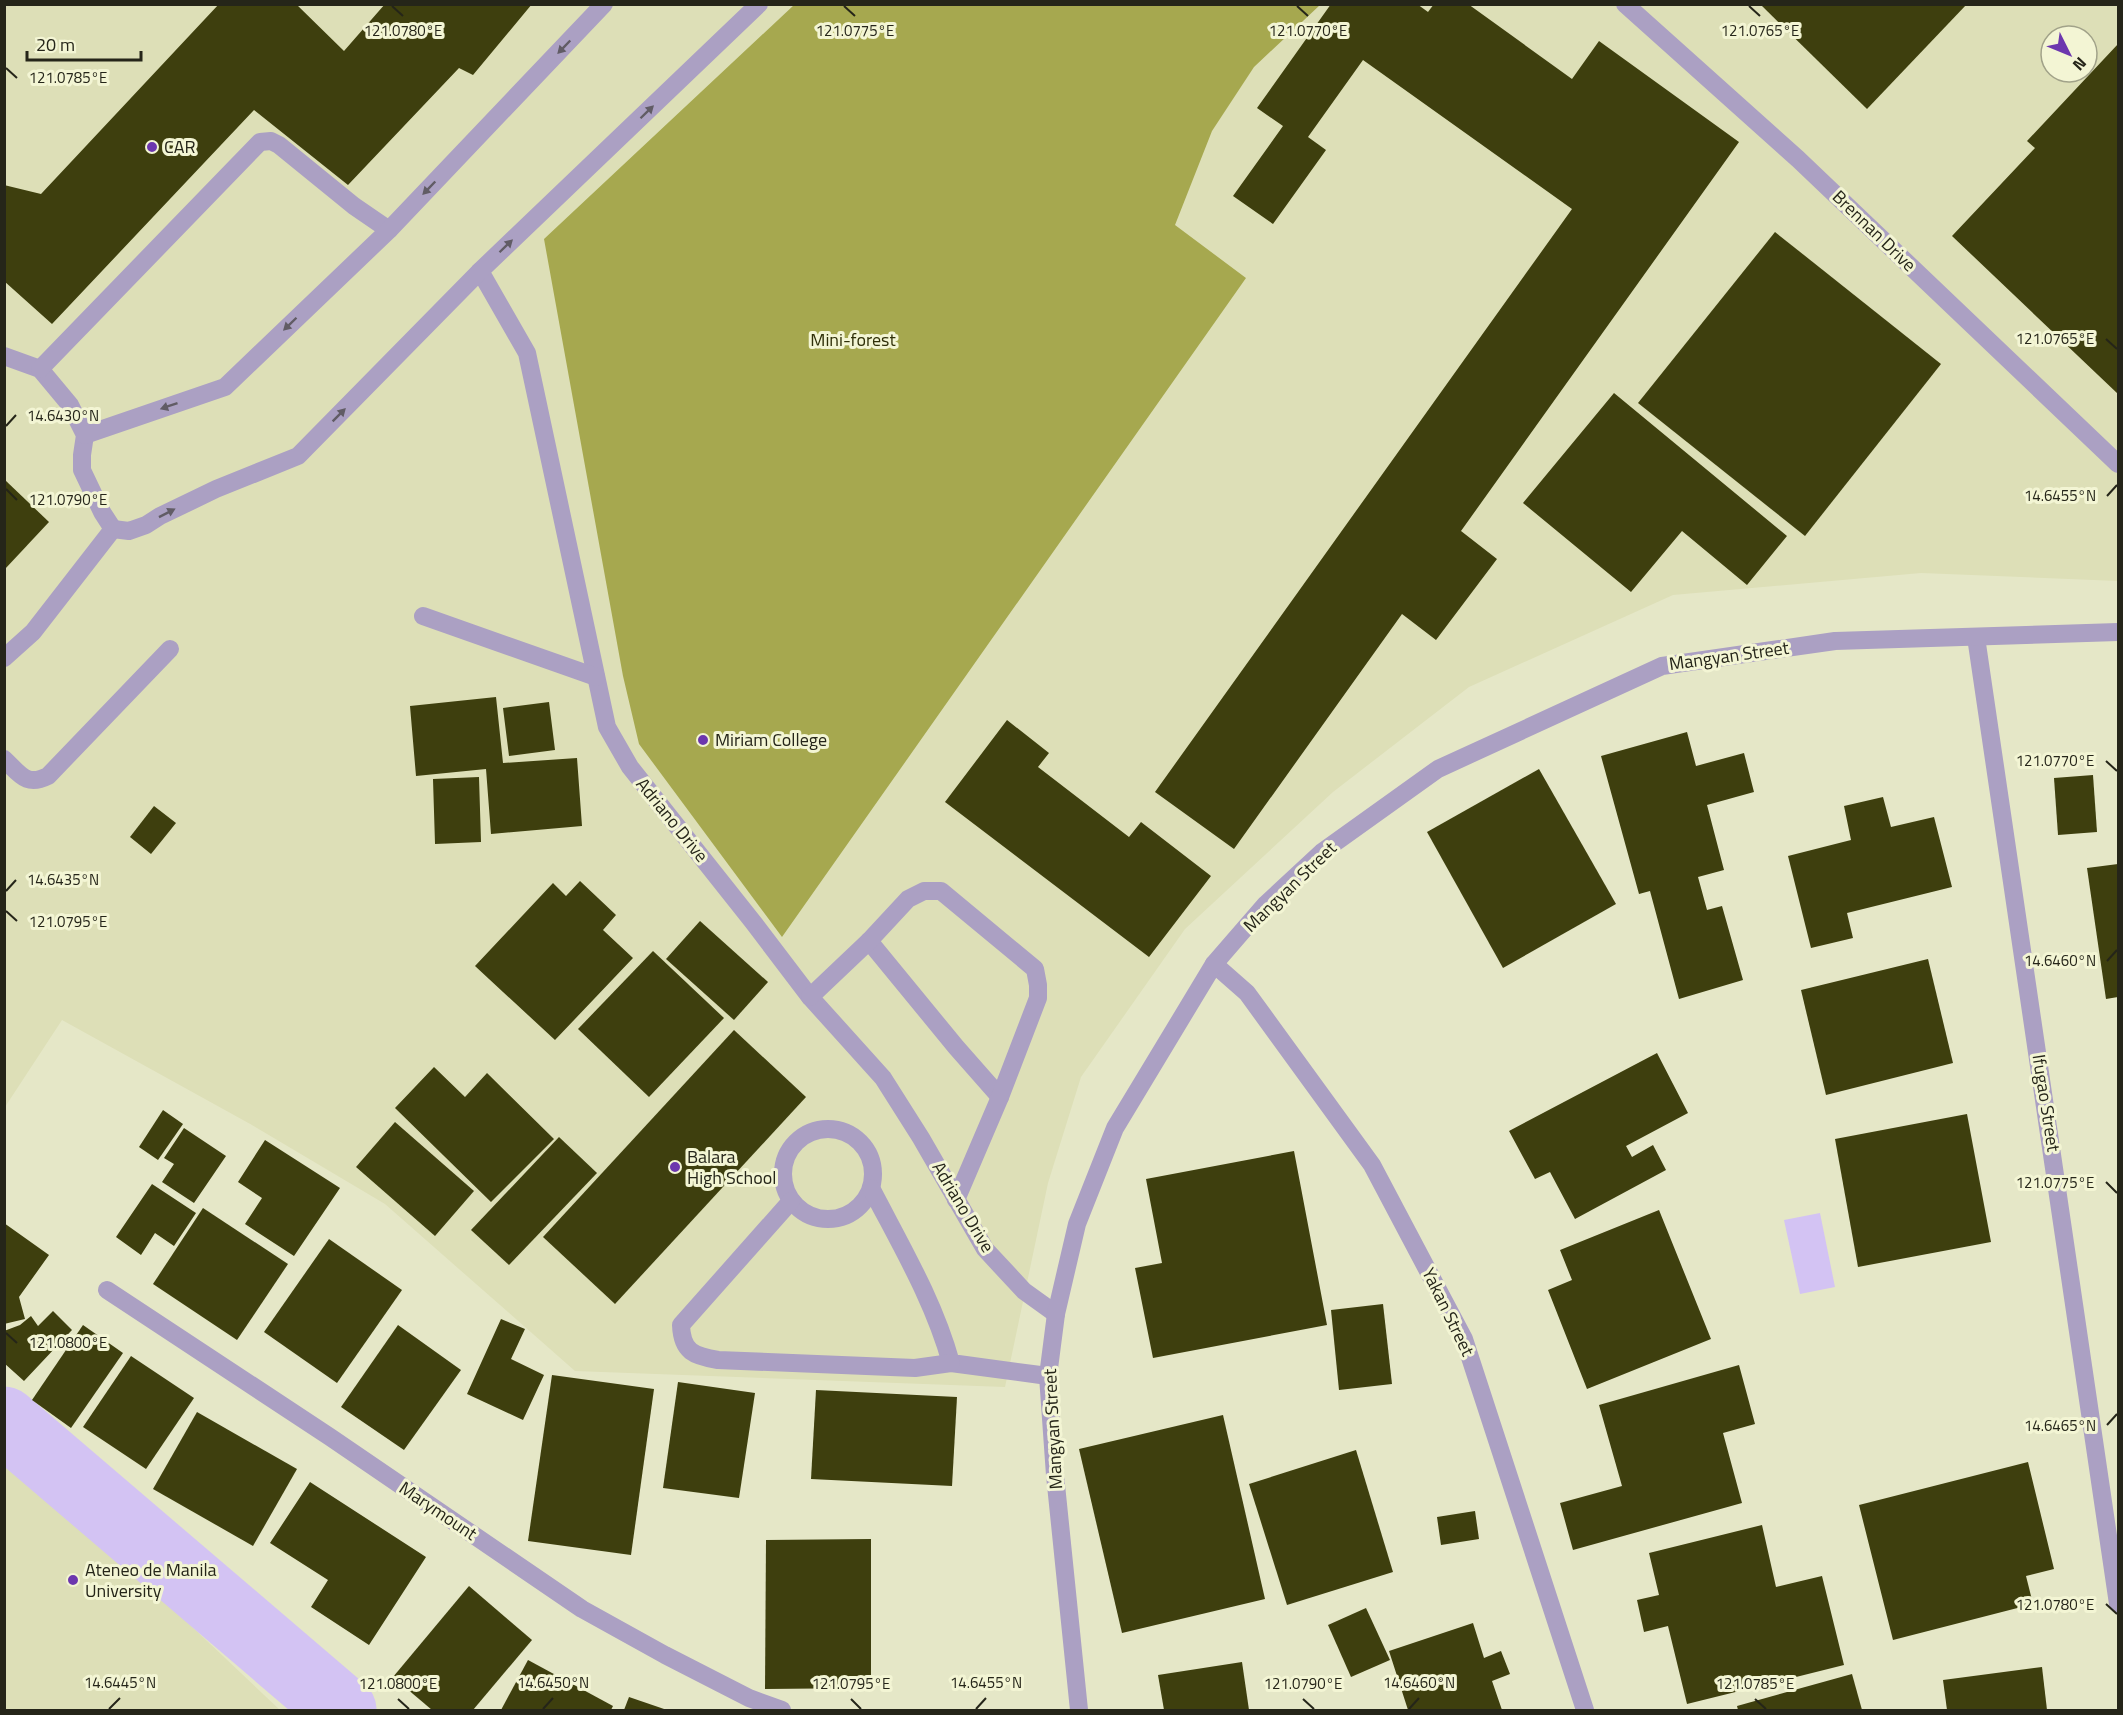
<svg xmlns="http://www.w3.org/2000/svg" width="2123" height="1715" viewBox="0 0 2123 1715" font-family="'Titillium Web',sans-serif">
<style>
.built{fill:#dddfb7;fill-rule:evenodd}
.forest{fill:#a6a84f}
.water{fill:#d3c3f3}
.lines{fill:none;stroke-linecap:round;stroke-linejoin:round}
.river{stroke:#d3c3f3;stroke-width:69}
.building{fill:#3e3f0e}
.lane{stroke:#aba0c3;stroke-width:18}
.street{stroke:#aba0c3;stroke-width:18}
.oneway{fill:#615c65}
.ticks{fill:none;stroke:#252519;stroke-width:2}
.poi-dot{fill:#6c37ae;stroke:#f3f5d4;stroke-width:2}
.labels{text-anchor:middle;stroke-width:6;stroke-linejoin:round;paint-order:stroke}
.poi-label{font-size:18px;fill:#252519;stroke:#f3f5d4;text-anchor:start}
.street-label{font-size:18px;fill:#252519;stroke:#f3f5d4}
.park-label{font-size:18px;fill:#2f2f08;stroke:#f3f5d4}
.ticks-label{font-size:15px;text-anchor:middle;fill:#252519;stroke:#f3f5d4;stroke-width:6;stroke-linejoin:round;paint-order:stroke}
</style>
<rect width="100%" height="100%" fill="#e5e7c7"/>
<g class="built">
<path d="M5 5H2118V581L1921 573 1673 595 1469 687 1333 792 1185 929 1081 1077 1048 1183 1005 1387 575 1371 385 1204 252 1125 62 1020 5 1107ZM2051 36H2087V72H2051Z"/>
<path d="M4 1450H5L280 1710H5Z"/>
</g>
<path class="forest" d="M794 5H1320L1254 67 1212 131 1175 225 1246 278 782 937 639 744 623 676 544 239Z"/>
<path class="water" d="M1820 1213 1835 1287 1800 1294 1784 1220Z"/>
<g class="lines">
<path class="river" d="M4 1421 342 1710"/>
</g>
<g class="building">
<path d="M219 4H296L344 51 385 4H532L473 75 459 68 348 185 254 110 52 324 4 281V185L41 194Z"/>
<path d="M1331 4H1417L1428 12 1434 4H1468L1572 79 1599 41 1739 142 1461 531 1497 559 1436 640 1402 614 1234 849 1155 792 1572 209 1363 60 1308 137 1326 150 1273 224 1233 196 1283 126 1257 108Z"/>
<path d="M1760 4H1967L1867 109Z"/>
<path d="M2118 44V394L1952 236 2035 148 2027 141Z"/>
<path d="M1775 232 1941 364 1805 536 1638 403Z"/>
<path d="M1614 393 1787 536 1747 585 1682 531 1631 592 1523 503Z"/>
<path d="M5 480 49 522 5 569Z"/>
<path d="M496 697 503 763 577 758 582 826 491 834 486 769 416 776 410 706Z"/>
<path d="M549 702 555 750 509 756 503 708Z"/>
<path d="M1007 720 1049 753 1038 767 1129 837 1141 822 1211 876 1149 957 945 802Z"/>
<path d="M1687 732 1696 766 1744 753 1754 792 1707 805 1724 870 1698 877 1707 910 1722 906 1743 980 1679 999 1650 891 1639 894 1601 756Z"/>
<path d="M1539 769 1616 904 1503 968 1427 832Z"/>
<path d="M2093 775 2097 832 2058 835 2054 778Z"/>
<path d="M479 777 481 842 435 844 433 779Z"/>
<path d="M1883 797 1891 827 1934 817 1952 887 1847 913 1853 938 1811 948 1788 856 1851 840 1844 806Z"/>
<path d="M154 806 176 823 151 854 130 837Z"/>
<path d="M2118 864V997L2106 999 2087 868Z"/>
<path d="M580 881 616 915 603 930 633 958 555 1040 475 966 553 883 566 896Z"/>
<path d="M700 921 768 982 734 1020 666 959Z"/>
<path d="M653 951 724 1018 649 1097 578 1029Z"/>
<path d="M1928 959 1953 1063 1826 1095 1801 990Z"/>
<path d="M734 1030 806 1097 615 1304 543 1237Z"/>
<path d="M1657 1053 1688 1113 1626 1146 1632 1157 1653 1145 1666 1170 1575 1219 1550 1172 1535 1179 1509 1131Z"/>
<path d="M434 1067 465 1097 487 1073 554 1139 491 1202 395 1108Z"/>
<path d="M163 1110 183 1124 158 1160 139 1147Z"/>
<path d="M1967 1114 1991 1242 1858 1267 1835 1139Z"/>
<path d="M395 1122 474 1191 435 1236 356 1167Z"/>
<path d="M184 1128 226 1156 194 1203 162 1182 174 1164 164 1158Z"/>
<path d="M559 1137 597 1173 509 1265 471 1230Z"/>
<path d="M265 1140 340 1188 294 1256 245 1224 262 1198 238 1182Z"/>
<path d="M1294 1151 1327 1325 1153 1358 1135 1268 1162 1263 1146 1179Z"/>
<path d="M152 1184 196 1213 174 1246 155 1233 141 1255 116 1237Z"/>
<path d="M203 1208 288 1264 237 1340 153 1284Z"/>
<path d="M1659 1210 1711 1339 1587 1389 1548 1290 1572 1280 1560 1250Z"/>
<path d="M4 1223 49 1255 19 1297 25 1319 4 1324Z"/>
<path d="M329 1239 402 1290 337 1383 264 1332Z"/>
<path d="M1383 1304 1392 1384 1339 1390 1331 1310Z"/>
<path d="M53 1311 72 1330 24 1381 4 1363V1331L20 1325 31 1316 38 1326Z"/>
<path d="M501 1319 525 1329 511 1359 544 1375 523 1420 467 1394Z"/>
<path d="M83 1325 123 1353 71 1428 32 1400Z"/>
<path d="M398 1325 461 1370 404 1450 341 1407Z"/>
<path d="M131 1356 194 1398 146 1469 83 1427Z"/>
<path d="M1739 1365 1755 1424 1723 1433 1742 1503 1573 1550 1560 1503 1622 1486 1599 1405Z"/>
<path d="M552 1375 654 1389 631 1555 528 1541Z"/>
<path d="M678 1382 755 1393 739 1498 663 1488Z"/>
<path d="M816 1390 957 1397 952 1486 811 1479Z"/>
<path d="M197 1412 297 1469 253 1546 153 1489Z"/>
<path d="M1223 1415 1265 1599 1122 1633 1079 1449Z"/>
<path d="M1356 1450 1393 1572 1287 1605 1249 1484Z"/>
<path d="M2028 1462 2054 1569 2026 1576 2033 1604 1893 1640 1859 1505Z"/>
<path d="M310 1482 426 1557 369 1645 311 1607 328 1580 270 1543Z"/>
<path d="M1475 1511 1479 1539 1441 1545 1437 1517Z"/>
<path d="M1762 1525 1776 1587 1822 1576 1844 1665 1687 1704 1668 1626 1644 1632 1637 1600 1659 1595 1649 1553Z"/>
<path d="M871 1539V1688L765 1689 766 1540Z"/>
<path d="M469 1586 532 1640 473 1710H432L393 1677Z"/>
<path d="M1366 1608 1390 1660 1351 1677 1328 1625Z"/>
<path d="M1473 1623 1484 1658 1501 1651 1510 1674 1492 1681 1502 1710H1408L1389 1651Z"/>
<path d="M528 1660 613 1706 611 1710H501Z"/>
<path d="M1242 1662 1249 1710H1164L1158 1675Z"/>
<path d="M2042 1667 2047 1710H1947L1943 1680Z"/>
<path d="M1852 1674 1862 1710H1738L1737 1706Z"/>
<path d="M629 1697 667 1710H624Z"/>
</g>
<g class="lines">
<g class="lane">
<path d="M1625 4 1798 159 2118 464"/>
<path d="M480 271 527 353 607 727 630 767 753 922 810 997 883 1078 921 1138 985 1249 1024 1291 1056 1314"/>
<path d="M4 356 40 369 70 405 85 435 82 455V470L102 512 113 529"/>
<path d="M40 369 260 142 271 141 279 145 354 206 389 230"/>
<path d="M85 435 225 387 389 230 604 4"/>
<path d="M113 529 129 531 146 525 160 516 216 489 298 456 480 271 759 4"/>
<path d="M423 616 596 677"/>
<path d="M4 658 33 632 113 529"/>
<path d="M4 759C20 774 26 787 48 776L170 649"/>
<path d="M869 941 956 1047 1000 1097"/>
<path d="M810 997 869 941 908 899 924 891H941L1035 969 1038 985V998L1000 1097 956 1200"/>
<circle cx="828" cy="1174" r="45"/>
<path d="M871 1188C901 1246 934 1301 951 1363L1048 1376"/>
<path d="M791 1201 681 1325C682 1352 694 1356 718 1360L915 1368 951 1363"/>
</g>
<g class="street">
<path d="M1976 637 2118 1604"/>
<path d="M1214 964 1247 993 1372 1165 1464 1339 1585 1710"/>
<path d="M107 1290 330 1437 582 1609 665 1655 749 1698 782 1710"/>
<path d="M1079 1710 1055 1475 1048 1376 1056 1314 1077 1224 1115 1128 1214 964 1266 904 1322 852 1438 769 1662 666 1835 641 2118 632"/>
</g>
</g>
<defs><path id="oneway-solid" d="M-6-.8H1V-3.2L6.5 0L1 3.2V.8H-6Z" transform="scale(1.5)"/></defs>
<g class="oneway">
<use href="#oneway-solid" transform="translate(564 47) rotate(134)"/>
<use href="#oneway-solid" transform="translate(647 112) rotate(-44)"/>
<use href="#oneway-solid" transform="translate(429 188) rotate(134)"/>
<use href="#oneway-solid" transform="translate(506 246) rotate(-44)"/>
<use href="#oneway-solid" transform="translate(290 324) rotate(136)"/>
<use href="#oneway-solid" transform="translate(169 406) rotate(161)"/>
<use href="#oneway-solid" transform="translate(339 415) rotate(-45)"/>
<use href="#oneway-solid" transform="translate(167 513) rotate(-27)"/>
</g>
<path class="ticks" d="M392 6 403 16M844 6 855 16M1297 6 1308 16M1749 6 1760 16M6 68 17 78M2106 339 2117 349M6 426 16 415M6 489 17 500M2107 496 2117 485M2106 761 2117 771M6 891 16 880M6 911 17 921M2107 961 2117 950M2106 1182 2117 1193M6 1333 17 1343M2107 1425 2117 1414M2106 1604 2117 1614M398 1699 409 1709M851 1699 861 1709M1303 1699 1314 1709M1755 1699 1766 1709M109 1709 120 1698M543 1709 553 1698M976 1709 986 1698M1409 1709 1419 1698"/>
<g class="poi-dot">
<circle cx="152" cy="147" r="6"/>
<circle cx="703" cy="740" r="6"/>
<circle cx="675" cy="1167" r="6"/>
<circle cx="73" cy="1580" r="6"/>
</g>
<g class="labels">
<g class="poi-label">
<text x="164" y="153">CAR</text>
<text x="715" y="746">Miriam College</text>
<text x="687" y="1163">Balara<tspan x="687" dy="21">High School</tspan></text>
<text x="85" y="1576">Ateneo de Manila<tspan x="85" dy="21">University</tspan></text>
</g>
<g class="street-label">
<text transform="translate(1874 231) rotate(44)" y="6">Brennan Drive</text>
<text transform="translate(1729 656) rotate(-8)" y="6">Mangyan Street</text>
<text transform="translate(672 820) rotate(51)" y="6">Adriano Drive</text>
<text transform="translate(1290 887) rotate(-44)" y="6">Mangyan Street</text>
<text transform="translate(2046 1103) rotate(81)" y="6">Ifugao Street</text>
<text transform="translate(963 1207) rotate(59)" y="6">Adriano Drive</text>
<text transform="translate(1448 1312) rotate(64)" y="6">Yakan Street</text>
<text transform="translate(1053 1429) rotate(-93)" y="6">Mangyan Street</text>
<text transform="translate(438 1511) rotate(34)" y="6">Marymount</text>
</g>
<g class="park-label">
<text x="853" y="346">Mini-forest</text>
</g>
</g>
<g class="ticks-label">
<text x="403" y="36">121.0780°E</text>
<text x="1308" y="36">121.0770°E</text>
<text x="855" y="36">121.0775°E</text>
<text x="1760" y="36">121.0765°E</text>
<text x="68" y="83">121.0785°E</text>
<text x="2055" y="344">121.0765°E</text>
<text x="63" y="421">14.6430°N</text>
<text x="2060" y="501">14.6455°N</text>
<text x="68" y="505">121.0790°E</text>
<text x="2055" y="766">121.0770°E</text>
<text x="63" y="885">14.6435°N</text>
<text x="68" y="927">121.0795°E</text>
<text x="2060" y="966">14.6460°N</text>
<text x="2055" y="1188">121.0775°E</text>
<text x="68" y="1348">121.0800°E</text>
<text x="2060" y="1431">14.6465°N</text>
<text x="2055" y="1610">121.0780°E</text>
<text x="120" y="1688">14.6445°N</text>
<text x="553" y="1688">14.6450°N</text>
<text x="986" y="1688">14.6455°N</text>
<text x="1419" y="1688">14.6460°N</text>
<text x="398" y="1689">121.0800°E</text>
<text x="851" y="1689">121.0795°E</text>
<text x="1303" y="1689">121.0790°E</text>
<text x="1755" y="1689">121.0785°E</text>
</g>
<rect width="2123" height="1715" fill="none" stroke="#252519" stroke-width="12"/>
<g transform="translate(2069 54) rotate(133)"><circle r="28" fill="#f3f5d4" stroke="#a1a289" stroke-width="1.5"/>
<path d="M0-4.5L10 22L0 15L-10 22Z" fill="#6c37ae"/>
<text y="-9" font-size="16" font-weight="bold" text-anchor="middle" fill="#252519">N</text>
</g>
<path d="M27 51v9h114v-9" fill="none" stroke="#252519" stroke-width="3"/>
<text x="36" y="51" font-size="18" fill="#252519" stroke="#f3f5d4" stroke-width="4.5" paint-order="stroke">20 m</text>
</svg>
